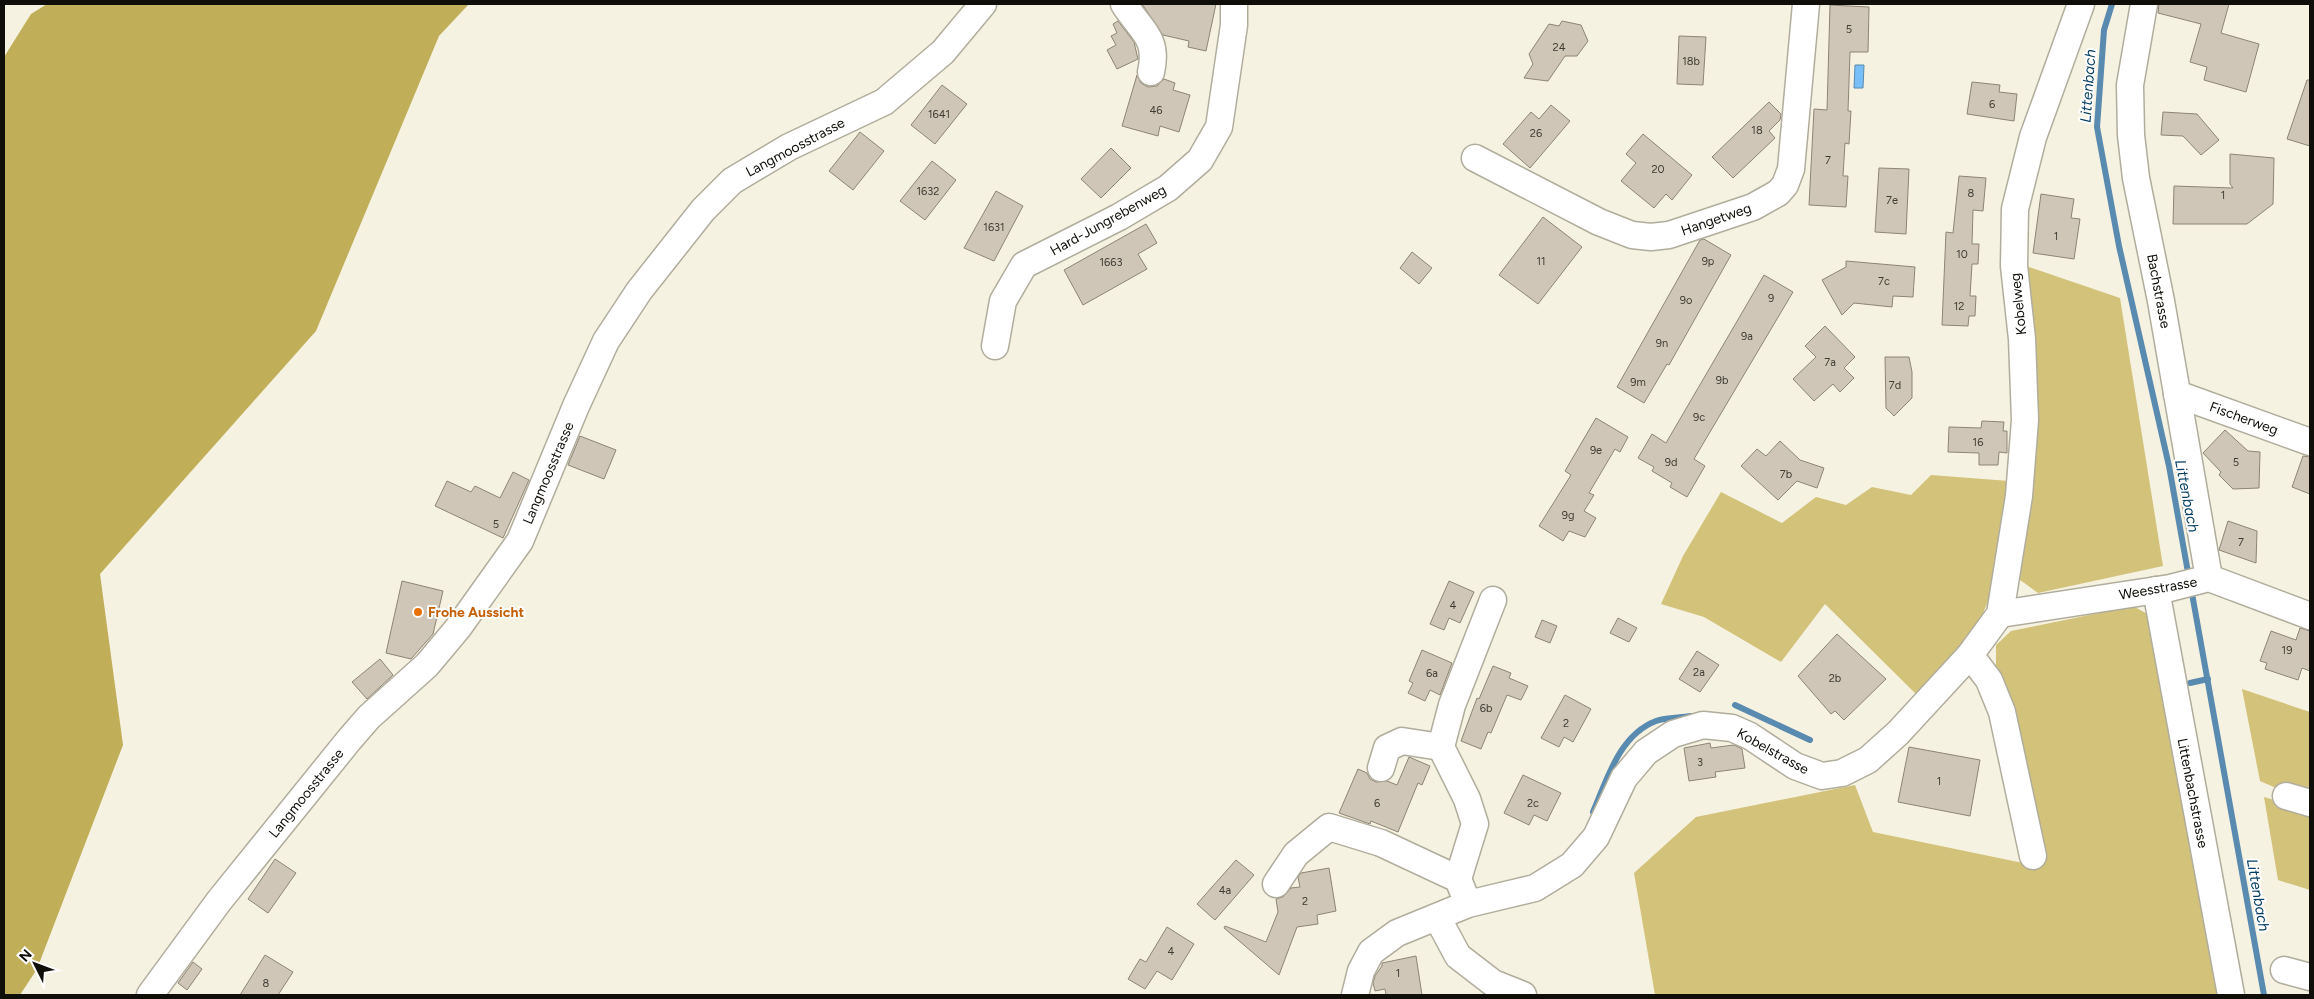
<svg xmlns="http://www.w3.org/2000/svg" width="2314" height="999" viewBox="0 0 2314 999" font-family="Figtree,sans-serif">
<style>
.green{fill:#d3c27a}
.forest{fill:#c1ae59}
.water{fill:#79bff7;stroke:#598aaf}
.lines{fill:none;stroke-linecap:round;stroke-linejoin:round}
.stream{stroke:#598aaf;stroke-width:6}
.building{fill:#d0c6b7;stroke:#8d8476}
.minor-casing{stroke:#b1ad9d;stroke-width:29}
.minor{stroke:#fff;stroke-width:26}
.food-dot{fill:#e8710a;stroke:#fff;stroke-width:2}
.labels{text-anchor:middle;stroke-width:4;stroke-linejoin:round;paint-order:stroke}
.number-label{font-size:11px;fill:#3f3c34}
.street-label{font-size:14px;fill:#0f0e08;stroke:#fff}
.food-label{font-size:14px;font-weight:bold;fill:#c56008;stroke:#fff;text-anchor:start}
.water-label{font-size:15px;font-style:italic;fill:#053e62;stroke:#fff}
</style>
<rect width="100%" height="100%" fill="#f6f2e1"/>
<g class="green">
<path d="M2026 266 2120 298 2163 566 2038 593 2020 580Z"/>
<path d="M1931 475 2009 481 1994 587 1975 632 1918 696 1825 604 1781 662 1704 617 1661 604 1683 556 1721 492 1782 523 1816 497 1846 505 1872 487 1911 495Z"/>
<path d="M2133 606 2153 617 2223 995H1655L1634 873 1696 817 1855 785 1873 832 2023 863 1996 674V645L2011 631Z"/>
<path d="M2242 689 2310 712V796L2308 802 2260 781Z"/>
<path d="M2264 797 2310 811V890L2278 880Z"/>
</g>
<path class="forest" d="M47 4H469L439 36 316 331 100 574 123 745 37 969 20 995H4V57L31 14Z"/>
<path class="water" d="M1855 65H1864L1863 88H1854Z"/>
<g class="lines">
<g class="stream">
<path d="M2112 4 2104 30 2097 127 2119 246 2169 466 2189 578"/>
<path d="M2191 588 2264 995"/>
<path d="M2190 683 2208 679"/>
<path d="M1735 705 1810 740"/>
<path d="M1593 812C1607 780 1619 735 1656 721 1666 717 1680 718 1691 716"/>
</g>
</g>
<g class="building">
<path d="M1142 4H1216L1206 51 1188 47 1189 41 1163 35Z"/>
<path d="M2159 4H2229L2221 33 2259 44 2246 92 2204 80 2207 67 2190 62 2201 24 2158 13Z"/>
<path d="M1830 5 1869 7 1868 52H1850L1848 111H1851L1849 144 1845 143 1843 176H1848L1846 207 1809 205 1814 109 1827 110Z"/>
<path d="M1118 21 1134 42 1138 59 1117 69 1107 50 1116 45 1111 36 1117 33 1113 24Z"/>
<path d="M1562 21 1581 25 1588 41 1577 56H1565L1548 81 1524 78 1533 64 1529 54 1549 24 1559 26Z"/>
<path d="M1679 36 1706 37 1703 85 1677 84Z"/>
<path d="M1137 75 1141 83 1148 87 1157 86 1164 79 1175 83 1173 90 1190 95 1179 132 1160 126 1158 136 1122 126Z"/>
<path d="M2307 80H2310V146L2287 139Z"/>
<path d="M1972 82 2000 85 1999 92 2017 94 2014 121 1967 114Z"/>
<path d="M942 85 967 104 935 144 911 125Z"/>
<path d="M1769 102 1781 114 1780 120 1769 131 1775 138 1733 178 1712 157Z"/>
<path d="M1551 105 1570 121 1530 168 1503 144 1531 112 1539 119Z"/>
<path d="M2163 112 2197 114 2219 140 2201 155 2183 136 2161 135Z"/>
<path d="M860 132 884 151 853 190 829 171Z"/>
<path d="M1643 134 1692 175 1672 200 1666 194 1654 208 1621 181 1636 163 1626 154Z"/>
<path d="M1111 148 1131 168 1101 198 1081 179Z"/>
<path d="M2230 154 2274 158 2273 204 2247 224H2173L2174 186 2233 188 2230 184Z"/>
<path d="M932 161 956 180 925 220 900 201Z"/>
<path d="M1879 168 1909 169 1906 234 1875 232Z"/>
<path d="M1959 176 1986 178 1983 211 1973 210 1972 244H1979L1978 264H1972L1970 296H1976L1975 316H1969L1968 326 1942 325 1946 232 1953 233Z"/>
<path d="M996 191 1023 206 994 261 964 248Z"/>
<path d="M2041 194 2074 199 2071 218 2080 219 2074 259 2033 253Z"/>
<path d="M1543 217 1582 247 1538 304 1499 275Z"/>
<path d="M1146 224 1157 243 1138 254 1147 269 1083 305 1064 270Z"/>
<path d="M1704 239 1731 255 1669 365 1667 364 1644 403 1617 387 1700 240Z"/>
<path d="M1412 252 1432 268 1419 284 1400 268Z"/>
<path d="M1846 261 1915 267 1913 297 1893 296 1892 307 1854 303 1842 315 1822 280 1846 267Z"/>
<path d="M1764 275 1793 292 1694 459 1705 466 1687 497 1670 487 1672 483 1652 471 1654 467 1638 458 1652 434 1666 443Z"/>
<path d="M1825 326 1855 357 1844 368 1854 378 1840 392 1833 384 1814 401 1793 379 1816 357 1805 346Z"/>
<path d="M1885 357H1909L1912 372V398L1894 416 1886 408Z"/>
<path d="M1596 418 1628 437 1620 452 1615 449 1589 493 1594 495 1584 511 1596 518 1585 537 1569 531 1563 541 1539 526 1571 475 1565 471Z"/>
<path d="M1982 421 2004 422 2003 431H2007V453L1999 452 1998 465H1979V453L1948 452 1949 427 1981 428Z"/>
<path d="M2225 430 2248 451 2260 452 2259 488 2233 489 2219 475 2221 472 2203 453Z"/>
<path d="M580 436 616 450 604 479 568 465Z"/>
<path d="M1780 441 1800 460 1824 468 1817 488 1797 481 1778 500 1741 466 1757 449 1766 456Z"/>
<path d="M2303 456 2310 457V494L2292 487Z"/>
<path d="M513 472 529 480 503 538 435 506 447 481 471 492 475 486 500 498Z"/>
<path d="M2228 521 2257 531 2256 563 2219 550Z"/>
<path d="M402 581 443 591 433 634 411 659 386 653Z"/>
<path d="M1449 581 1474 592 1460 623 1449 618 1444 630 1430 624Z"/>
<path d="M1618 618 1637 628 1629 642 1610 633Z"/>
<path d="M1542 620 1557 626 1550 643 1535 637Z"/>
<path d="M2300 628 2310 631V671L2302 668 2298 680 2265 669 2267 663 2260 661 2271 631 2296 640Z"/>
<path d="M1837 634 1886 679 1844 720 1835 711 1831 714 1798 676Z"/>
<path d="M1422 650 1452 663 1440 695 1430 690 1425 701 1408 693 1413 683 1409 681Z"/>
<path d="M1697 651 1719 665 1700 692 1679 679Z"/>
<path d="M380 659 393 675 367 699 352 682Z"/>
<path d="M1493 666 1511 673 1509 678 1528 686 1521 700 1507 695 1491 733 1488 732 1481 749 1461 741 1477 698 1479 699Z"/>
<path d="M1565 695 1591 709 1573 742 1564 737 1559 747 1541 738Z"/>
<path d="M1710 743 1711 748 1734 745 1742 749 1745 768 1715 772 1716 777 1689 781 1684 748Z"/>
<path d="M1909 747 1980 760 1970 816 1898 802Z"/>
<path d="M1409 757 1430 766 1422 785 1418 783 1398 832 1371 821 1370 824 1339 813 1358 769 1367 773 1370 779 1376 782 1387 781 1397 785Z"/>
<path d="M1523 775 1561 793 1547 821 1534 815 1529 825 1504 813Z"/>
<path d="M275 859 296 873 268 913 248 899Z"/>
<path d="M1236 860 1254 875 1215 920 1197 904Z"/>
<path d="M1329 868 1336 911 1317 915 1318 924 1297 927 1279 975 1224 928 1225 926 1266 942 1278 912 1276 899 1283 897 1291 888 1300 887 1298 877 1301 873Z"/>
<path d="M1167 927 1194 944 1172 980 1157 971 1145 989 1128 979 1140 959 1146 962Z"/>
<path d="M265 955 293 972 278 995H240Z"/>
<path d="M1416 956 1422 995H1386L1385 989 1375 991 1373 983 1375 976 1382 966V963Z"/>
<path d="M193 962 202 969 187 990 178 983Z"/>
</g>
<g class="lines">
<g class="minor-casing">
<g id="minor">
<path d="M1124 4C1140 30 1159 37 1151 72"/>
<path d="M2144 4 2130 85 2131 135 2136 178 2161 301 2209 578"/>
<path d="M1475 158 1599 222 1632 235 1651 237 1669 235 1753 207 1778 193 1785 185 1791 169 1806 4"/>
<path d="M995 346 1003 301 1024 265 1119 217 1168 188 1200 160 1219 127 1234 25V4"/>
<path d="M2177 394 2310 442"/>
<path d="M2156 590 2231 995"/>
<path d="M2000 614 2170 588 2209 578 2310 616"/>
<path d="M1970 655 1989 680 2002 712 2033 856"/>
<path d="M1381 768 1387 748 1402 741 1441 747"/>
<path d="M2286 796 2310 803"/>
<path d="M1458 879 1475 824 1467 799 1441 747 1452 705 1493 600"/>
<path d="M1276 884 1296 854 1329 827 1381 843 1458 879 1464 894"/>
<path d="M1437 917 1458 956 1493 983 1523 995"/>
<path d="M2284 970 2310 977"/>
<path d="M150 995 219 901 349 740 369 717 427 665 458 628 520 541 576 406 606 341 639 291 703 210 732 181 789 147 884 102 943 52 983 4"/>
<path d="M1355 995 1361 971 1371 952 1397 933 1468 904 1535 888 1572 865 1596 837 1624 778 1646 752 1673 734 1703 725 1732 728 1750 736 1795 766 1822 776 1842 773 1868 760 1898 733 1970 655 2000 614 2019 496 2025 420 2022 339 2014 266 2015 209 2033 137 2081 4"/>
</g>
</g>
<use href="#minor" class="minor"/>
</g>
<circle class="food-dot" cx="418" cy="612" r="5"/>
<g class="labels">
<g class="number-label">
<text x="1849" y="33">5</text>
<text x="1559" y="51">24</text>
<text x="1691" y="65">18b</text>
<text x="1992" y="108">6</text>
<text x="1156" y="114">46</text>
<text x="939" y="118">1641</text>
<text x="1757" y="134">18</text>
<text x="1536" y="137">26</text>
<text x="1828" y="164">7</text>
<text x="1658" y="173">20</text>
<text x="928" y="195">1632</text>
<text x="1971" y="197">8</text>
<text x="2223" y="199">1</text>
<text x="1892" y="204">7e</text>
<text x="994" y="231">1631</text>
<text x="2056" y="240">1</text>
<text x="1962" y="258">10</text>
<text x="1541" y="265">11</text>
<text x="1708" y="265">9p</text>
<text x="1111" y="266">1663</text>
<text x="1884" y="285">7c</text>
<text x="1771" y="302">9</text>
<text x="1686" y="304">9o</text>
<text x="1959" y="310">12</text>
<text x="1747" y="340">9a</text>
<text x="1662" y="347">9n</text>
<text x="1830" y="366">7a</text>
<text x="1722" y="384">9b</text>
<text x="1638" y="386">9m</text>
<text x="1895" y="389">7d</text>
<text x="1699" y="421">9c</text>
<text x="1978" y="446">16</text>
<text x="1596" y="454">9e</text>
<text x="1671" y="466">9d</text>
<text x="2236" y="466">5</text>
<text x="1786" y="478">7b</text>
<text x="1568" y="519">9g</text>
<text x="496" y="528">5</text>
<text x="2241" y="546">7</text>
<text x="1453" y="609">4</text>
<text x="2287" y="654">19</text>
<text x="1699" y="676">2a</text>
<text x="1432" y="677">6a</text>
<text x="1835" y="682">2b</text>
<text x="1486" y="712">6b</text>
<text x="1566" y="727">2</text>
<text x="1700" y="766">3</text>
<text x="1939" y="785">1</text>
<text x="1377" y="807">6</text>
<text x="1533" y="807">2c</text>
<text x="1225" y="894">4a</text>
<text x="1305" y="905">2</text>
<text x="1171" y="955">4</text>
<text x="1398" y="977">1</text>
<text x="266" y="987">8</text>
</g>
<g class="street-label">
<text transform="translate(795 147) rotate(-28)" y="5">Langmoosstrasse</text>
<text transform="translate(1716 219) rotate(-19)" y="5">Hangetweg</text>
<text transform="translate(1108 220) rotate(-29)" y="5">Hard-Jungrebenweg</text>
<text transform="translate(2159 291) rotate(79)" y="5">Bachstrasse</text>
<text transform="translate(2018 304) rotate(-96)" y="5">Kobelweg</text>
<text transform="translate(2244 418) rotate(20)" y="5">Fischerweg</text>
<text transform="translate(548 473) rotate(-67)" y="5">Langmoosstrasse</text>
<text transform="translate(2158 588) rotate(-10)" y="5">Weesstrasse</text>
<text transform="translate(1773 751) rotate(29)" y="5">Kobelstrasse</text>
<text transform="translate(306 793) rotate(-51)" y="5">Langmoosstrasse</text>
<text transform="translate(2193 793) rotate(79)" y="5">Littenbachstrasse</text>
</g>
<g class="food-label">
<text x="428" y="617">Frohe Aussicht</text>
</g>
<g class="water-label">
<text transform="translate(2088 86) rotate(-86)" y="5">Littenbach</text>
<text transform="translate(2187 496) rotate(79)" y="5">Littenbach</text>
<text transform="translate(2258 895) rotate(80)" y="5">Littenbach</text>
</g>
</g>
<rect width="2314" height="999" fill="none" stroke="#0f0e08" stroke-width="10"/>
<g transform="translate(35 964) rotate(312)" stroke="#ffffff" stroke-width="4" paint-order="stroke">
<path d="M0-4L9 19L0 12L-9 19Z" fill="#0f0e08"/>
<text y="-8" font-size="14" font-weight="bold" text-anchor="middle" fill="#0f0e08">N</text>
</g>
</svg>
